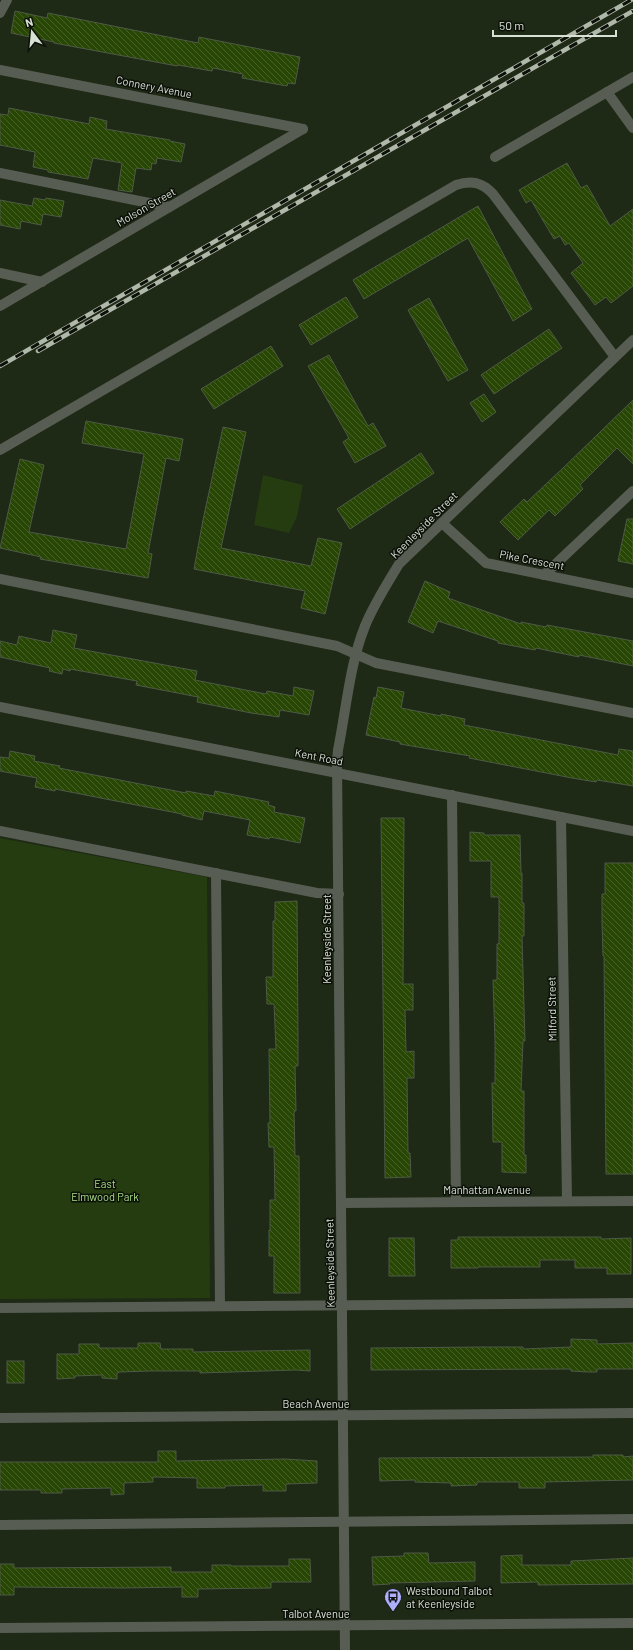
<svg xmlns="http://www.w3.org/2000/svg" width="633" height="1650" viewBox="0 0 633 1650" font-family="Barlow,sans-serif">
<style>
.green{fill:#253c11}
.building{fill:url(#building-back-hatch);stroke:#4d5a45}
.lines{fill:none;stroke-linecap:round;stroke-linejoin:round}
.minor{stroke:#585d54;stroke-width:10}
.rail-casing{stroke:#b0b8aa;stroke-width:4.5}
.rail{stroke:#0b1008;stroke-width:3;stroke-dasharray:9;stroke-linecap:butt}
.labels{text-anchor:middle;stroke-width:3;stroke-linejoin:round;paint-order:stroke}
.street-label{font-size:11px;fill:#d9e0d4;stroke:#0b1008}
.park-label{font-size:11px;fill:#acde86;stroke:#0b1008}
.poi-label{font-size:11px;fill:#d9e0d4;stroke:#0b1008;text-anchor:start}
</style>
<defs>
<pattern id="building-back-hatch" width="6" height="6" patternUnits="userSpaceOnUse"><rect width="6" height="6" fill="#284704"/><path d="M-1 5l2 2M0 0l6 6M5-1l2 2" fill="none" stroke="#476128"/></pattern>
</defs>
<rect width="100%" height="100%" fill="#1e2916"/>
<g class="green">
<path d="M263 475 303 485 297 517 289 533 254 525Z"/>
<path d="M0 838 207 877 210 1298 0 1299Z"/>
</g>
<g class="building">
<path d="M15 11 47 18 48 13 198 43 199 37 300 57 295 84 288 83 287 86 242 78 243 74 213 68 212 71 178 65 177 66 54 43V42L11 33Z"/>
<path d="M9 108 89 124 90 117 107 121 106 129 170 140V141L185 144 181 162 157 158 156 164 152 163 151 170 136 168 132 192 118 190 122 163 93 158 88 179 48 172V170L33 167 35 152 0 145V114L8 115Z"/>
<path d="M567 163 581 188 587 185 610 226 633 209V286L611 303 606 297 595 305 571 273 583 263 569 243 565 245 560 236 554 239 531 200 526 203 519 190Z"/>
<path d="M34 198 45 200 46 198 64 201 61 217 43 214 41 225 21 221 20 229 0 225V200L32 206Z"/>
<path d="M478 206 532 309 513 321 468 238 364 299 353 280Z"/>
<path d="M346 297 358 317 311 345 299 325Z"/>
<path d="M429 298 468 370 448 381 408 310Z"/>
<path d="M549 329 562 348 494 394 481 375Z"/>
<path d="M271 346 283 366 214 409 201 389Z"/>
<path d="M329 355 368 426 373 423 386 446 355 463 343 442 349 438 308 366Z"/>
<path d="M484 394 496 412 482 422 470 403Z"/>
<path d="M633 400V464L617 448 580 485 583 489 555 516 549 510 518 540 500 522 524 499 527 502 563 468Z"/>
<path d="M86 421 183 439 179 461 166 458 148 553 152 554 148 578 40 559 41 557 0 548 20 459 44 465 29 532 126 549 144 454 82 443Z"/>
<path d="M223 427 246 432 221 548 311 566 318 538 342 543 325 614 301 608 305 591 194 569 203 520Z"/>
<path d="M421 453 434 473 350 529 337 509Z"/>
<path d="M627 519H633V564L618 561Z"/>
<path d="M425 581 450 592 448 598 521 624V622L546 627 547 625 633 641V666L579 655V657L536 648 535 650 498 643V641L438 621 433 633 408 622Z"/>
<path d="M53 630 77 635 74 648 197 671 195 680 266 694 267 691 293 696 294 687 314 691 309 715 280 710 279 717 251 713 197 702 198 697 136 685 137 681 70 669V671L63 669 62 674 49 671 50 668 0 657V641L17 645 19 636 51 643Z"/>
<path d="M378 687 404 692 401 708 441 716V714L465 719 464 725 618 755 619 749 633 751V786L597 780 596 782 572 778 469 758 470 756 400 744V742L366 735 374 697 376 698Z"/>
<path d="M10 751 35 756 34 761 60 766 59 768 186 793V791L214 796 215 791 269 802 268 805 275 807 274 812 305 818 300 843 270 837 269 839 247 835 250 820 204 811 202 820 182 815V814L55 789V791L35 787 37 778 0 771V757L9 758Z"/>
<path d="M381 818H404L403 984H413V1010H405L406 1052 414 1051V1078H407L408 1153H410L411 1177 385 1178Z"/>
<path d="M470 832 484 833V835H520L521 873H522V903H524V936H522L525 1041H523L521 1091H524V1155H526V1173L502 1172V1142H493L492 1083H495V1041L493 980H497V944H499V897H491V861H470Z"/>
<path d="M605 863H633V1174H606L604 956H603L602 922V894H605Z"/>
<path d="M297 901 298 1037V1066H295L296 1111H294L295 1156H299L300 1293H274V1256H269V1230H270V1200H275L274 1147H269L268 1123H270L269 1049H276L274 1004H267L266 977H273V921H275V902Z"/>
<path d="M458 1237H601V1239L631 1238V1274H607V1268H575V1260H540V1267H478V1268H451V1240H458Z"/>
<path d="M389 1238H414L415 1276H389Z"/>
<path d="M571 1339 597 1340V1344L633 1343V1369H597V1372H587L571 1371V1369L371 1370V1348L483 1347H523V1349L571 1347Z"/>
<path d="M138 1343H160L161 1349H193V1352L310 1350V1371L296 1370 200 1373V1371H149L120 1372 117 1373V1379L102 1378V1375L75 1376V1378L57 1379V1354H79V1344H99V1348H138Z"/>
<rect x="7" y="1361" width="17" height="22"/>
<path d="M158 1451H176V1461L285 1459 317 1461V1483L286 1484V1491H263V1485L225 1486V1488H197V1478L153 1477V1482L124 1483V1494L111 1495V1488L62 1489V1493H41V1490H0V1462H158Z"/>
<path d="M593 1455H623V1457L633 1456V1480L545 1482V1488H519V1482H477V1485L451 1486V1483L415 1482V1480L380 1481 379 1458 593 1457Z"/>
<path d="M404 1553H428L429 1563 475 1562V1581L390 1583V1584L373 1585 372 1557 404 1556Z"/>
<path d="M522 1555V1565H571V1561L633 1558V1584L538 1585V1582L501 1583V1556Z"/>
<path d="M289 1559H310L311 1582H271V1588L198 1589V1597H182V1587L123 1588 14 1587V1595H0V1564H14V1568L171 1567V1572H212V1565H231V1566H289Z"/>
</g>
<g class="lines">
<g class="minor">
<path d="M0 13 7 0"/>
<path d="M0 70 303 129"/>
<path d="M607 92 633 128"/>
<path d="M495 157 633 77"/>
<path d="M0 173 169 207"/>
<path d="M0 273 42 282"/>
<path d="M0 306 303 129"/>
<path d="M0 450 456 185C471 180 482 182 493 194L615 357"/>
<path d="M442 523 486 563 633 593"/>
<path d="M544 575 633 491"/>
<path d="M0 579 337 646 376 663 633 713"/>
<path d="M0 707 633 831"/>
<path d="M452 795 456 1202"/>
<path d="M561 817 567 1201"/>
<path d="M0 831 317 893 339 894"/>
<path d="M216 873 220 1306"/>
<path d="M341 1203 633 1201"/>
<path d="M0 1308 633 1303"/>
<path d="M0 1418 633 1413"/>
<path d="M0 1525 633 1519"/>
<path d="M0 1628 633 1623"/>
<path d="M345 1650 337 762 338 750C346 710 350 663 365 626 374 604 387 584 399 564L633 340"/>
</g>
<g class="rail-casing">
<g id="rail">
<path d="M38 351 633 11"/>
<path d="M0 366 631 0"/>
</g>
</g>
<use href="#rail" class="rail"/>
</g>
<defs>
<g id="bus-pin" transform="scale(0.9)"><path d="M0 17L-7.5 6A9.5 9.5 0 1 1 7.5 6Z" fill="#adaffb" stroke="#0b1008"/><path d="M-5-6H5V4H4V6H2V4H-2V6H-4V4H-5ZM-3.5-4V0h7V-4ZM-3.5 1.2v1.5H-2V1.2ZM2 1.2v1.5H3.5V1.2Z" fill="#111"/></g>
</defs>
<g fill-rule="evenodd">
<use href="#bus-pin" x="393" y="1597"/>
</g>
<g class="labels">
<g class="street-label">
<text transform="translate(154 87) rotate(11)" y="4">Connery Avenue</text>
<text transform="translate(146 207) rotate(-30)" y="4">Molson Street</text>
<text transform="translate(424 525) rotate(-45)" y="4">Keenleyside Street</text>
<text transform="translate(532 560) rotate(11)" y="4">Pike Crescent</text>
<text transform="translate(319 757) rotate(11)" y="4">Kent Road</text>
<text transform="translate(327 939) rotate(-90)" y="4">Keenleyside Street</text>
<text transform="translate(552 1009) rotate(-91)" y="4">Milford Street</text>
<text x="487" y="1194">Manhattan Avenue</text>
<text transform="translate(330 1263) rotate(-91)" y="4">Keenleyside Street</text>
<text x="316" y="1408">Beach Avenue</text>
<text x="316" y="1618">Talbot Avenue</text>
</g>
<g class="park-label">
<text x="105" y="1188">East<tspan x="105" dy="13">Elmwood Park</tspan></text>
</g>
<g class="poi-label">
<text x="406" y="1595">Westbound Talbot<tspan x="406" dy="13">at Keenleyside</tspan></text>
</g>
</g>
<g transform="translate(32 32) rotate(344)" stroke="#0b1008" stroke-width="3" paint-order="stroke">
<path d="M0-3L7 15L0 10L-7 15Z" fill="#d9e0d4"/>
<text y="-6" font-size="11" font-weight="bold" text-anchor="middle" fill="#d9e0d4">N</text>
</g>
<path d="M493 30v6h123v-6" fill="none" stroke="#d9e0d4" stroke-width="2"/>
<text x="499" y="30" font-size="12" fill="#d9e0d4" stroke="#0b1008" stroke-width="3" paint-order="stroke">50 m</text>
</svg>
